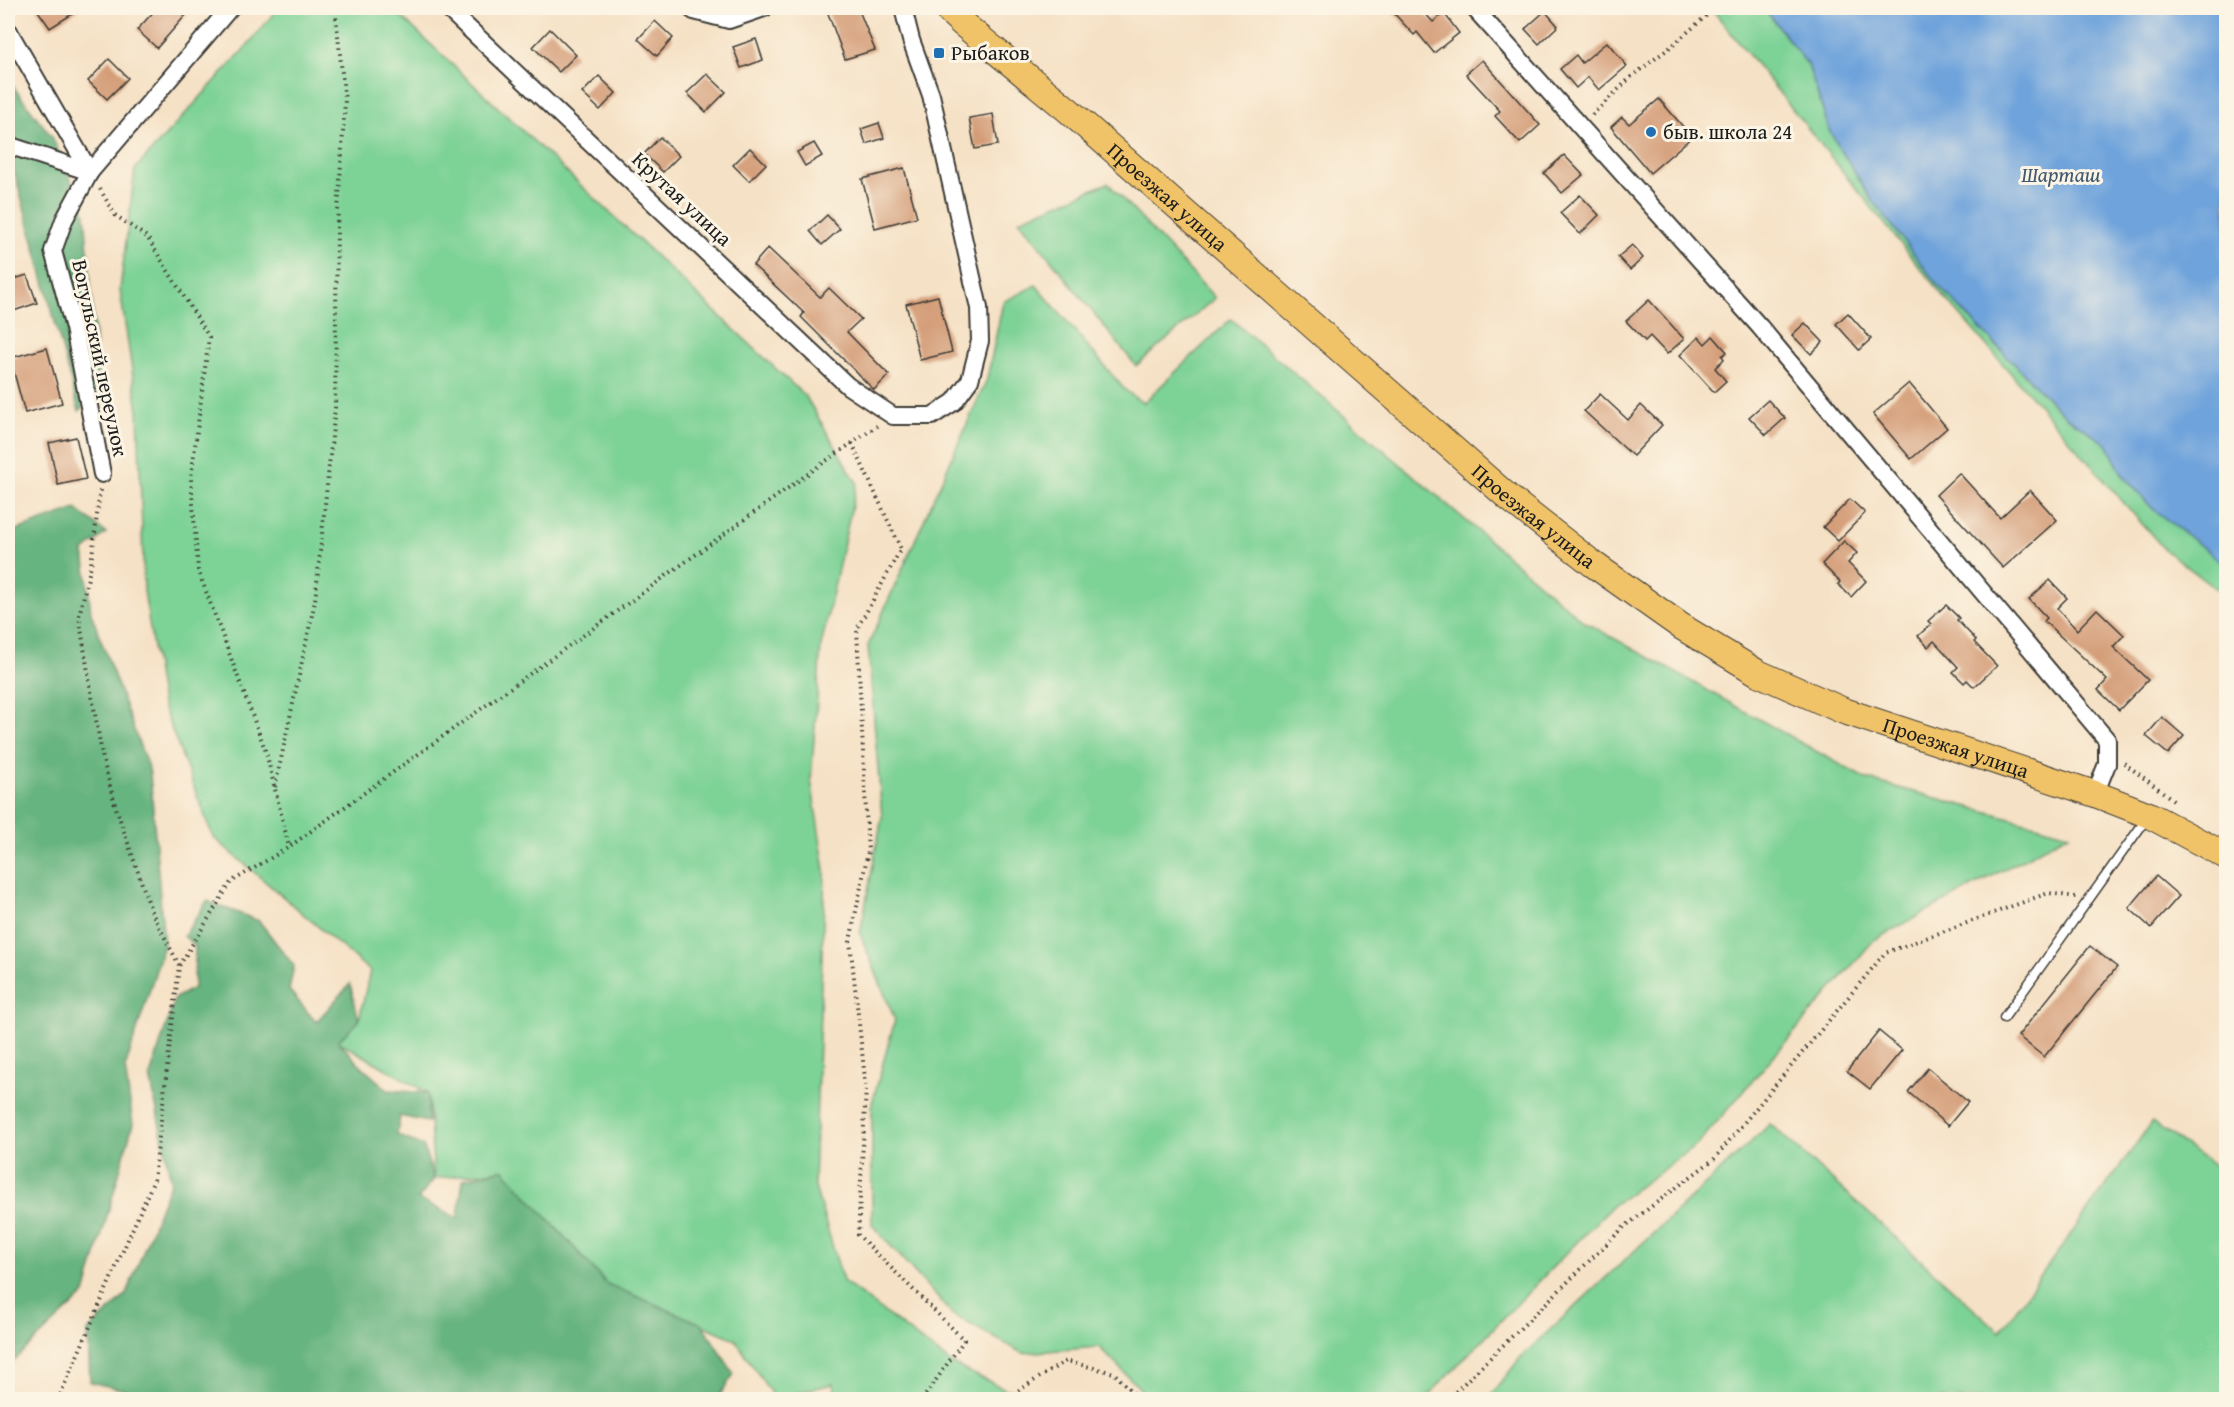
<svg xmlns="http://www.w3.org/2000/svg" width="2234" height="1407" viewBox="0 0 2234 1407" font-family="'Gentium Book Plus',serif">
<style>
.green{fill:#7dd296;stroke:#4c7759;stroke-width:1.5}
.forest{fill:#66b47f;stroke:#41684e;stroke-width:1.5}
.water{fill:#6ea3db;stroke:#45607c;stroke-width:1.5}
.building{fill:#d49d78}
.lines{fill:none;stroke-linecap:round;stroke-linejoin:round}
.service-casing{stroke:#3d3a35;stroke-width:11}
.minor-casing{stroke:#3d3a35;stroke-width:20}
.primary-casing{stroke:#3d3a35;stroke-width:28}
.path{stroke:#3d3a35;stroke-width:4;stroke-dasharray:1.5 4.5;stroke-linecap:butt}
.service{stroke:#fff;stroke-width:8}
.minor{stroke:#fff;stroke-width:16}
.primary{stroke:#f1c369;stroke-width:26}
.poi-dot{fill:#1f6fb2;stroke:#fcf5e5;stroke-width:2}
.labels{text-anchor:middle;stroke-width:6;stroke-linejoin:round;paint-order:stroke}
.poi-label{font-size:21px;fill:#1c1c1c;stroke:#fcf5e5;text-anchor:start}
.street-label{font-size:21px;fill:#1c1c1c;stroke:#fcf5e5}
.water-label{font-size:22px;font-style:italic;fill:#415972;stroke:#fcf5e5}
</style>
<rect width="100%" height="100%" fill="#fcf5e5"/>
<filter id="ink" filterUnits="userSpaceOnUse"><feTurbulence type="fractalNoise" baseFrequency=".0167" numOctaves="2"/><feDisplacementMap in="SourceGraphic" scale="12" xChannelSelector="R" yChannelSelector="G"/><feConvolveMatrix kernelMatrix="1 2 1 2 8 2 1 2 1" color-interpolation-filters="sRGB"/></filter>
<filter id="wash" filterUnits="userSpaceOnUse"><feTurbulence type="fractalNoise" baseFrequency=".008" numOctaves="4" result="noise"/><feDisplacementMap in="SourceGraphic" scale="24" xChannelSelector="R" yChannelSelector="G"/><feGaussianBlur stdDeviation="1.35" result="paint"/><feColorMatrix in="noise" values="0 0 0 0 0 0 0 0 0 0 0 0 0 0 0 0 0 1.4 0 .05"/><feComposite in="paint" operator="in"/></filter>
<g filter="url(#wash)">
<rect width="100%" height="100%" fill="#f5e1c5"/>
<g class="green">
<path d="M278 8H392L806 397 857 483 821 646 811 780 825 870 814 1184 843 1281 952 1364 1027 1399H837L833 1384 774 1398 735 1339 607 1284 503 1170 434 1179 428 1093 338 1041 359 1020 370 971 213 837 162 704 144 591 138 411 120 290 135 169 247 46Z"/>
<path d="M1711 8H1764L1808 65 1830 132 1868 194 1936 283 2065 416 2107 444 2122 474 2153 509 2226 565V596L2164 549 1934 285Z"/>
<path d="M1108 183 1215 298 1136 366 1019 220Z"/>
<path d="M1036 285 1125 390 1143 403 1231 319 1583 621 1866 779 2069 834 1874 940 1697 1145 1612 1206 1425 1399H1150L1099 1347 1022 1353 953 1315 872 1225V1103L895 1020 860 934 882 817 868 646 987 379 1003 302Z"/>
<path d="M2152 1122 2226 1174V1399H1488L1521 1357 1770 1124 2000 1332Z"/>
</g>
<g class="forest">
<path d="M8 80 52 137 85 213 99 390 79 411 11 159H8Z"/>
<path d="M76 509 106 533 84 551 91 613 150 773 164 945 125 1068 133 1124 85 1294 8 1366V533Z"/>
<path d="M207 901 259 921 294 966 289 990 316 1022 350 984 359 1021 338 1041 364 1069 388 1090 428 1093V1122L400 1116 397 1135 423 1146 434 1179 418 1199 458 1218 463 1179 503 1169 607 1284 702 1324 734 1374 717 1399 167 1400 90 1382 88 1331 126 1295 171 1181 150 1076 175 998 194 988 195 946 184 936Z"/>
</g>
<path class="water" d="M1764 8H2226V565L2153 509 2122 474 2107 444 2065 416 1936 283 1868 194 1830 132 1808 65Z"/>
<g id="blocks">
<g class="building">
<path d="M36 8H82L50 28Z"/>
<path d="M157 8H192L157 48 137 30Z"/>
<path d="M826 8H858L875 50 845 59Z"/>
<path d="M1389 8H1420L1433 22 1444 13 1459 33 1434 53 1417 32 1414 35Z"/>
<path d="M1545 11 1558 26 1539 44 1525 29Z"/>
<path d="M655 21 673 38 657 56 638 39Z"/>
<path d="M550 29 576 55 559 72 533 47Z"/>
<path d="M756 39 763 60 741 68 733 47Z"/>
<path d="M1607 42 1627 66 1599 90 1588 77 1576 88 1560 69 1576 55 1582 63Z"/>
<path d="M109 59 128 78 107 99 88 81Z"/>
<path d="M1482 60 1540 125 1520 143 1495 116 1500 111 1466 74Z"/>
<path d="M707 74 726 92 706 112 687 93Z"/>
<path d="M599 76 616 93 600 110 582 93Z"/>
<path d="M1659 99 1692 137 1650 173 1611 127 1622 117 1629 124Z"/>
<path d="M993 114 998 145 975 149 969 118Z"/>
<path d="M879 123 884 138 866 144 861 129Z"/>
<path d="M660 137 679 156 663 172 644 154Z"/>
<path d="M814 143 822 156 805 166 797 152Z"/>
<path d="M750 148 766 164 749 181 733 165Z"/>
<path d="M1564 155 1583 175 1562 193 1544 173Z"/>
<path d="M904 168 917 217 875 228 862 179Z"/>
<path d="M1580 195 1599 215 1580 234 1560 213Z"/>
<path d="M827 215 840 229 822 245 810 231Z"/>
<path d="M1632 245 1643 258 1630 270 1618 257Z"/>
<path d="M768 248 820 297 829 288 861 319 847 332 889 375 874 390 801 317 804 313 753 265Z"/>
<path d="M27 275 37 303 8 313V281Z"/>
<path d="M938 296 952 352 920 360 906 304Z"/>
<path d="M1649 300 1684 339 1667 354 1650 336 1645 341 1626 321Z"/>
<path d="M1848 313 1871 339 1859 350 1836 324Z"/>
<path d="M1805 323 1823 342 1811 354 1792 335Z"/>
<path d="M1713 336 1727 352 1722 356 1724 359 1715 368 1726 381 1714 392 1680 355 1699 337 1705 344Z"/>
<path d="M47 348 62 403 25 413 10 358Z"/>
<path d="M1909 383 1947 428 1911 459 1873 414Z"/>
<path d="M1600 394 1628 420 1641 405 1662 425 1633 456 1584 411Z"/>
<path d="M1768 400 1785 418 1766 435 1749 417Z"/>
<path d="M76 437 86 479 58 485 49 443Z"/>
<path d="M1959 473 2000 518 2030 490 2057 520 2003 568 1936 495Z"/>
<path d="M1850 499 1865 513 1838 541 1823 527Z"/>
<path d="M1844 541 1857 553 1848 563 1866 581 1851 597 1838 584 1840 582 1822 564Z"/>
<path d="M2050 580 2067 598 2057 608 2077 630 2097 609 2124 635 2113 647 2148 680 2119 710 2098 690 2107 680 2044 621 2047 618 2029 599Z"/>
<path d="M1946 605 1959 618 1957 620 1976 640 1974 642 1997 666 1974 687 1967 680 1964 683 1953 672 1958 667 1934 641 1928 647 1918 636 1931 624 1928 621Z"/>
<path d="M2162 717 2184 736 2168 754 2146 736Z"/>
<path d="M2156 876 2179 896 2151 928 2129 908Z"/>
<path d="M2090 946 2117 967 2044 1057 2018 1036Z"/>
<path d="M1879 1031 1902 1050 1870 1089 1847 1071Z"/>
<path d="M1928 1068 1968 1102 1948 1126 1908 1092Z"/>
</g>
</g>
</g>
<g filter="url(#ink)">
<use href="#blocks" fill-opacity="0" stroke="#3d3a35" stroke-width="1.5"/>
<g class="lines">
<g class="service-casing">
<g id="service">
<path d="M211 8 222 17"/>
<path d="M2004 1018 2147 818"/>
</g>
</g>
<g class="minor-casing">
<g id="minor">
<path d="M447 8 848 386 893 416H932L954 402 970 380 980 341 979 308 931 95 911 40 903 8"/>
<path d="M690 8 694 11 729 20 764 8"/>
<path d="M1474 8 1760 327 2107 740V764L2095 794"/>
<path d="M8 30 90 172"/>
<path d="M8 145 90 172"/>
<path d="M102 474 74 328 53 251 64 220 90 172 230 8"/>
</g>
</g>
<g class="primary-casing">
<g id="primary">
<path id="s1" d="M946 8 963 24 1068 110 1509 498 1593 564 1682 627 1758 673 1844 711 2095 794 2149 815 2226 856"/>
</g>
</g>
<g class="path">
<path d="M1592 115 1631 77 1673 45 1715 8"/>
<path d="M100 189 115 215 147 237 209 337 191 478 198 570 266 752 289 847"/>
<path d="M852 443 901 549 857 629 868 852 850 941 866 1088 858 1235 964 1340 922 1400"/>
<path d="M100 490 91 565 79 616 90 685 103 760 116 808 152 913 179 965"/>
<path d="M2124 763 2176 802"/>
<path d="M275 787 315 601 335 408 337 226 345 101 335 8"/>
<path d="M58 1400 154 1180 179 966 231 882 289 847 823 463 877 426"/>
<path d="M1003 1400 1066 1361 1114 1373 1140 1400"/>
<path d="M1447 1400 1623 1228 1714 1159 1885 953 2048 893 2076 897"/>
</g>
<use href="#service" class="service"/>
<use href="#minor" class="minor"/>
<use href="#primary" class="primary"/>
</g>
</g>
<g class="poi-dot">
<rect x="933" y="47" width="12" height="12" rx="3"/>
<circle cx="1651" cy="132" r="6"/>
</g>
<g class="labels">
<g class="poi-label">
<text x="951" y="60">Рыбаков</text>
<text x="1663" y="139">быв. школа 24</text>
</g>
<g class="street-label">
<text dy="7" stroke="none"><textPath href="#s1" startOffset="291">Проезжая улица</textPath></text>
<text transform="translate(682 199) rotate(43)" y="7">Крутая улица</text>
<text transform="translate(100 358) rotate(78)" y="7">Вогульский переулок</text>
<text dy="7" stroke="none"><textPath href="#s1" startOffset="777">Проезжая улица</textPath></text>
<text dy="7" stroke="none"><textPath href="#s1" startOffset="1263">Проезжая улица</textPath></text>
</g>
<g class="water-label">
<text x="2061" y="182">Шарташ</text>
</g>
</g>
<rect width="2234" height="1407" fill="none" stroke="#fcf5e5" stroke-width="30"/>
</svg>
